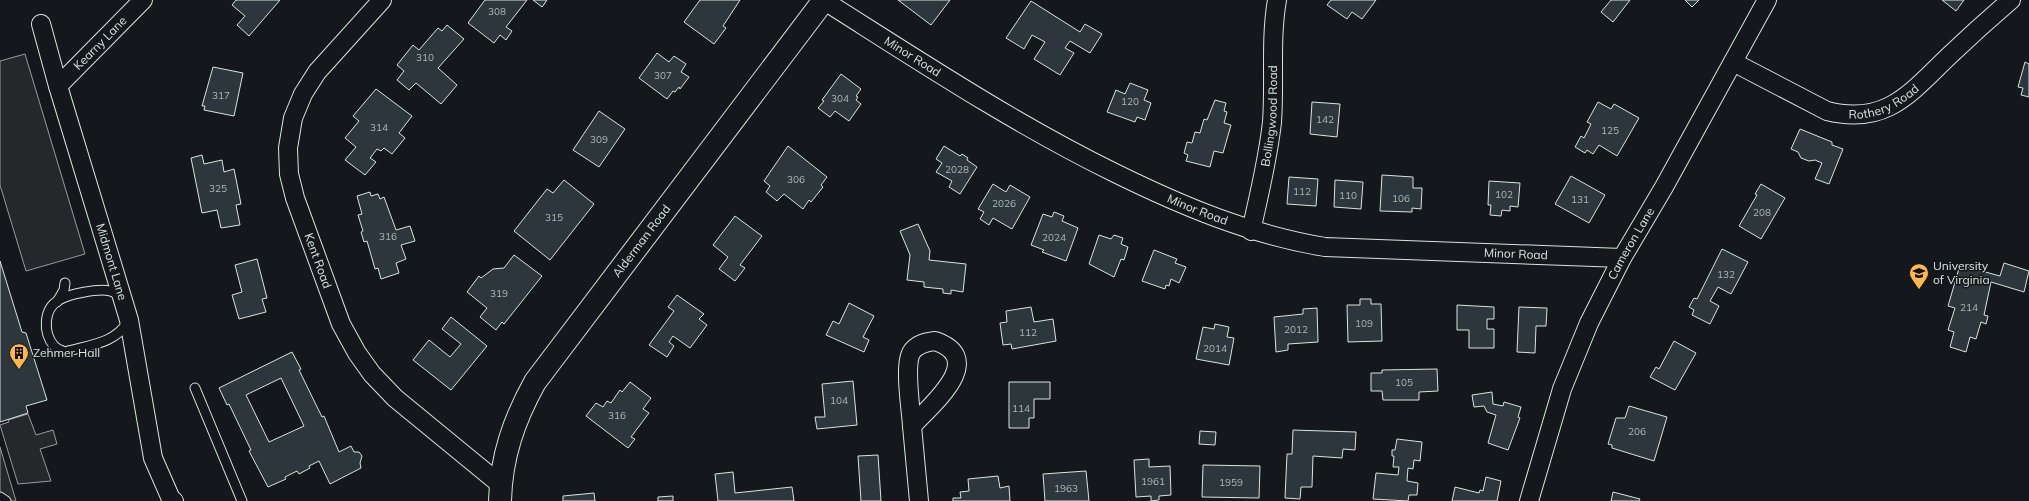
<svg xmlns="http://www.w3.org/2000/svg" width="2029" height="501" viewBox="0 0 2029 501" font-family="Mulish,sans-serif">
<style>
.parking{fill:#24282b;stroke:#939e99}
.building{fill:#2c363c;stroke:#d8e6dc;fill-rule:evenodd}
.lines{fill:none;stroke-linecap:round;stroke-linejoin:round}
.service-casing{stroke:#d8e6dc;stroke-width:11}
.minor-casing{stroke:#d8e6dc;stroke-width:20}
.secondary-casing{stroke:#d8e6dc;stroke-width:24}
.service{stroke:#14181c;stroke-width:9}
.minor{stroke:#14181c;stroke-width:18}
.secondary{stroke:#14181c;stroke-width:22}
.labels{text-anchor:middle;stroke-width:3;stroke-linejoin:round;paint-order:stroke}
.number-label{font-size:10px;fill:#adbab4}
.street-label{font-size:12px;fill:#d8e6dc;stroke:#14181c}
.poi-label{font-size:12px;fill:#d8e6dc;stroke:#14181c;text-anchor:start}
</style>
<rect width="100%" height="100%" fill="#14181c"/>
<g class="parking">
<path d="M25 54 85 254 26 271 0 185V61Z"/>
<path d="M28 414 36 435 53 430 57 444 40 449 51 481 18 484 0 425 9 422 8 420Z"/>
<path d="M0 447 16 501H0Z"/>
</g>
<g class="building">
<path d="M236 0H280L249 36 237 25 245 16 232 5Z"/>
<path d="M485 0H527L506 27 512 31 506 40 500 35 494 43 468 23Z"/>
<path d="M533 0H547L542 7Z"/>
<path d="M700 0H740L723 26 726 28 714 44 684 22Z"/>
<path d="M898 0H950L931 25Z"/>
<path d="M1331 0H1376L1362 19 1352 12 1347 19 1327 5Z"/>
<path d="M1611 0H1630L1613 22 1601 12Z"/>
<path d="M1685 0H1699L1692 7Z"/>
<path d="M1942 0H1964L1956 11Z"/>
<path d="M1031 1 1080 32 1085 24 1102 34 1090 53 1070 41 1065 48 1074 53 1060 75 1034 59 1045 42 1032 35 1024 49 1006 38Z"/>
<path d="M447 25 464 39 438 68 457 85 441 104 416 83 409 90 397 80 404 71 397 65 413 45 419 50 438 28 442 31Z"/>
<path d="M657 53 669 62 674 56 686 64 681 72 689 77 680 89 679 87 675 92 673 91 667 99 639 78Z"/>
<path d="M2025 62 2029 64V97L2021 95 2023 88 2018 87Z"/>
<path d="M213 67 243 73 234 116 204 110 205 106H202Z"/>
<path d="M841 74 861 89 856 96 858 97 856 100 861 104 849 121 835 111 830 117 818 108 824 101 822 100Z"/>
<path d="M1130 83 1148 90 1144 100 1151 103 1145 120 1137 117 1135 122 1107 112 1116 90 1125 94Z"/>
<path d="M376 89 412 116 399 133 405 138 392 154 384 148 381 151 377 149 370 158 376 162 365 175 345 160 356 147 345 138 359 121 353 116Z"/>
<path d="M1215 100 1226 103 1224 111 1227 112 1224 123 1231 125 1223 153 1214 151 1210 167 1186 161 1188 155 1184 153 1187 142 1192 143 1195 132 1200 133 1204 119 1207 120Z"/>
<path d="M1312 102 1340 104 1337 137 1310 134Z"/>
<path d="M1598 102 1611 109 1614 104 1639 118 1617 156 1599 145 1593 154 1587 150 1585 153 1575 147 1581 136 1584 138 1591 124 1587 122Z"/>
<path d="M599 111 625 129 599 167 573 150Z"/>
<path d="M1800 129 1832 142V145L1843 149 1829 184 1815 179 1822 163 1815 160 1809 161 1801 158 1798 152 1791 149Z"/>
<path d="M788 146 827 177 821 185 823 187 811 202 809 200 803 209 784 194 777 201 766 192 770 186 764 181Z"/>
<path d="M944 146 960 156 962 154 968 158 967 160 977 167 960 194 949 187 952 181 936 172 942 163 936 159Z"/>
<path d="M202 155 204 164 222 160 224 172 234 169 241 204 236 205 240 225 221 228 217 210 202 213 191 158Z"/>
<path d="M1382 175 1413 177V188H1422L1421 209 1412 208V212L1380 211Z"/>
<path d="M1571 176 1605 195 1589 223 1555 204Z"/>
<path d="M1289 177 1318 179 1316 206 1287 204Z"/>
<path d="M564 180 594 204 550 260 514 231 547 189 553 193Z"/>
<path d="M1335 180 1363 182 1361 209 1334 207Z"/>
<path d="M1489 181 1520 183 1518 207 1510 206V211L1502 210 1501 216 1490 215 1491 205H1488Z"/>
<path d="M993 184 1006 192 1010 185 1030 197 1012 229 993 218 989 225 980 219 984 212 978 209Z"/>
<path d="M1761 184 1785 198 1761 239 1739 226 1757 195 1755 194Z"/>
<path d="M370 192 371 196 378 194 380 199 384 197 396 230 410 226 415 241 401 245 406 259 396 263 399 273 381 279 378 268 375 269 367 241 364 242 361 232 363 231 358 215 362 214 357 196Z"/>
<path d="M1054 212 1064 216 1062 221 1078 228 1066 261 1042 252 1044 250 1031 245 1043 214 1052 217Z"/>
<path d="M735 216 762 236 740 265 745 268 735 281 719 269 728 257 713 245Z"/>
<path d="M918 224 930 251 929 260 966 264 963 292 951 290V294L943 293V289L924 287V282L907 280 910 255 900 231Z"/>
<path d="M1099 235 1111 239 1114 235 1123 238 1121 244 1128 247 1124 260 1121 259 1114 277 1089 264Z"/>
<path d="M1722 249 1748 262 1731 294 1718 287 1710 301 1719 306 1710 324 1692 315 1694 310 1689 307 1694 298 1697 299Z"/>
<path d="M1154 250 1177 259 1175 263 1186 267 1179 283 1171 279 1169 286 1166 285 1165 289 1142 281Z"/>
<path d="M514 255 542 276 504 324 502 322 496 330 480 317 487 308 467 292 479 276 481 278 493 269 504 268Z"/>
<path d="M257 259 267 298 262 299 266 312 239 319 232 295 242 292 235 265Z"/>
<path d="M0 261 22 332 26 333 47 400 26 406 28 413 0 422Z"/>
<path d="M2004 263 2029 271 2024 292 1991 282 1984 315 1988 316 1986 324 1981 322 1976 339 1970 337 1966 352 1950 347 1954 332 1948 330 1955 308 1948 306 1960 265 2000 276Z"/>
<path d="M677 295 704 314 699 319 707 325 690 348 673 336 669 342 674 346 667 357 649 345 674 311 668 307Z"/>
<path d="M1360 299H1371V304H1381L1382 341 1348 342 1347 305H1360Z"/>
<path d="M849 303 874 316 863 337 869 340 864 352 826 335 833 321 839 324Z"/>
<path d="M1457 305 1494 307V319H1487V329H1494V348H1469V330H1457Z"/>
<path d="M1031 307 1034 322 1053 319 1056 341 1012 349 1011 344 1003 345 1000 323 1007 322 1006 311Z"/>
<path d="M1519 307 1547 308 1546 326H1536L1535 353 1517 352Z"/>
<path d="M1317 308 1318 342 1288 344V350L1276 352 1274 317 1303 314V309Z"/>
<path d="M451 317 487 346 451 390 413 360 429 340 450 357 461 344 442 329Z"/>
<path d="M1215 324 1229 327 1227 337 1234 338 1229 365 1196 359 1203 327 1214 329Z"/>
<path d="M1674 341 1696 353 1675 390 1650 377 1656 367 1659 369Z"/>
<path d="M292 352 301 369 299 370 322 417 324 416 339 452 351 446 354 452H359L362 456 360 463 361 468 330 484 319 461 309 466 310 468 299 474 297 471 285 477 286 479 268 487 249 451 251 450 229 404 227 405 219 388ZM281 378 304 426 269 442 246 395Z"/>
<path d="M1437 369 1438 391 1419 392V400H1383L1382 391H1371V373H1382V370Z"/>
<path d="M853 381 857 425 817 429 815 417H825L822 384Z"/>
<path d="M630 382 651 398 643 409 649 413 631 437 635 439 628 448 586 416 596 403 603 407 607 401 611 403 620 390 622 392Z"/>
<path d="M1009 382H1050V399H1034V418H1029V428H1009Z"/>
<path d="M1492 392 1493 404 1503 406 1504 402 1521 407 1518 417 1520 418 1508 450 1488 443 1496 415 1487 412 1484 406 1474 407 1472 395Z"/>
<path d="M1629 406 1667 417 1654 461 1612 448V445L1608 444 1616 418H1625Z"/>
<path d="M1293 430 1356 432 1355 450 1343 449 1342 458 1313 456 1312 487H1301L1300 499 1285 498 1287 454H1292Z"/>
<path d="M1200 431 1216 432 1215 445 1199 444Z"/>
<path d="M1397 439 1422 442 1420 461 1414 460 1413 469 1408 468 1407 481 1418 483 1417 495H1409L1408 501 1373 499 1376 473 1398 475 1399 467H1393L1394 456H1392V450H1395Z"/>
<path d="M878 455 881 501H861L858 456Z"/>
<path d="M1149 459V467L1170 466 1171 495 1159 496V500L1151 501V496L1136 497 1134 460Z"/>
<path d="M1203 465 1260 466 1259 498 1202 497Z"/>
<path d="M1086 471 1089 501H1045L1043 474Z"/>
<path d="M733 472 735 493 792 487 794 501H718L715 474Z"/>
<path d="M998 476 1000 488 1009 486 1010 501H953V498H961L960 492 969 491 968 479Z"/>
<path d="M1486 477 1501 481 1497 501H1452L1455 487 1479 493 1480 490 1483 491Z"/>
<path d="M1613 492 1640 499 1639 501H1611Z"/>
<path d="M594 493 595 501H563V496Z"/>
<path d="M673 496V501H658V497Z"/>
</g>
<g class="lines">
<g class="service-casing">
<g id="service">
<path d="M121 296C118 295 114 292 110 291 99 288 69 294 59 300 43 309 43 333 54 346 57 349 62 351 65 352 89 345 114 344 128 322"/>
<path d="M57 302 64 290 65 283"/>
<path d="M195 388 242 501"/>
<path d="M0 497 6 501"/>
</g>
</g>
<g class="minor-casing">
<g id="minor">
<path id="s1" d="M382 0 317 72 303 94 293 118 288 148 289 174 295 198 341 324 357 353 372 374 395 398 501 485"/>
<path id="s2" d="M823 0C918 60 1013 123 1115 173 1182 206 1251 235 1325 247L1622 258"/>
<path id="s3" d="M41 24 58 86 129 320 153 458 171 499 174 501"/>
<path id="s4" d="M1733 62 1827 111C1887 126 1911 92 1950 55 1970 36 1990 18 2011 0"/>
<path id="s5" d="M58 86 143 0"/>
<path id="s6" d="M1251 231C1259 195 1268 159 1272 122 1275 81 1270 40 1277 0"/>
<path d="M935 341C988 359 931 405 912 426 911 409 904 367 911 353 916 344 926 342 935 341Z"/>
<path d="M912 426 919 501"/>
<path id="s7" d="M1529 501 1562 389 1589 323 1622 258 1664 187 1767 0"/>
</g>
</g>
<g class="secondary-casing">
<g id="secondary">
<path id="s8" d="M500 501C501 457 514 420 535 382L824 0"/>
</g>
</g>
<use href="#service" class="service"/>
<use href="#minor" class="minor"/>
<use href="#secondary" class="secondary"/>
</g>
<defs>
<g id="university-pin" transform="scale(1)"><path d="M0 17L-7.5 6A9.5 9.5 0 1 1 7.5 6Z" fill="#ffb74d" stroke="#14181c"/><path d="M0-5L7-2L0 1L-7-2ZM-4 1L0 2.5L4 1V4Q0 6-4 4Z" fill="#111"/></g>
<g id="building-pin" transform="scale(1)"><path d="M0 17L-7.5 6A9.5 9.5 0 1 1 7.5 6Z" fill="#ffb74d" stroke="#14181c"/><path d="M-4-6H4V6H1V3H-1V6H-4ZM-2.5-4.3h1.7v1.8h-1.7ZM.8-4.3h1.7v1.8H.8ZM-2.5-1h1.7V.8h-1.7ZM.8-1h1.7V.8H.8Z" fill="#111"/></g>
</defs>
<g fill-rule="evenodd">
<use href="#university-pin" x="1919" y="273"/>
<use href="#building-pin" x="19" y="353"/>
</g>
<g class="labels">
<g class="number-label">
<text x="497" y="15">308</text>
<text x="425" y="61">310</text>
<text x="663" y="79">307</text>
<text x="221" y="99">317</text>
<text x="840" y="102">304</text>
<text x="1130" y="105">120</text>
<text x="1325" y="123">142</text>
<text x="379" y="131">314</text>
<text x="1610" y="134">125</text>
<text x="599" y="143">309</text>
<text x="957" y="173">2028</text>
<text x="796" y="183">306</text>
<text x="218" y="192">325</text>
<text x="1302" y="195">112</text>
<text x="1504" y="198">102</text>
<text x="1348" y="199">110</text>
<text x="1401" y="202">106</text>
<text x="1580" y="203">131</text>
<text x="1004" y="207">2026</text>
<text x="1762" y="216">208</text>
<text x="554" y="221">315</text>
<text x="388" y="240">316</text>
<text x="1054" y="241">2024</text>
<text x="1726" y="278">132</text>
<text x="499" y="297">319</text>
<text x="1969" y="311">214</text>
<text x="1364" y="327">109</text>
<text x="1296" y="333">2012</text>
<text x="1028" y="336">112</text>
<text x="1215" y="352">2014</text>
<text x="1404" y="386">105</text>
<text x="839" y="404">104</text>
<text x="1021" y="412">114</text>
<text x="617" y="419">316</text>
<text x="1637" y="435">206</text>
<text x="1153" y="485">1961</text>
<text x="1231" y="486">1959</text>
<text x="1066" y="492">1963</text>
</g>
<g class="street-label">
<text dy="4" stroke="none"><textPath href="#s5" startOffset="60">Kearny Lane</textPath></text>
<text dy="4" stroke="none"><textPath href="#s2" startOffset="106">Minor Road</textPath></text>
<text dy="4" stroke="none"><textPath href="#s4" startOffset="166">Rothery Road</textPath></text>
<text dy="4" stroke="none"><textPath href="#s6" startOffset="117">Bollingwood Road</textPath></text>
<text dy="4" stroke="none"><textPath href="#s2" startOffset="430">Minor Road</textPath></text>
<text dy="4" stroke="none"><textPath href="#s8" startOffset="302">Alderman Road</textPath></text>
<text dy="4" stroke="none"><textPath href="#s7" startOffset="278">Cameron Lane</textPath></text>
<text dy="4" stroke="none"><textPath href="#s2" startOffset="754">Minor Road</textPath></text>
<text dy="4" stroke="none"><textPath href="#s1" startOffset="297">Kent Road</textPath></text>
<text dy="4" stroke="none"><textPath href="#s3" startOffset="248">Midmont Lane</textPath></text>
</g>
<g class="poi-label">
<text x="1933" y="270">University<tspan x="1933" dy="14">of Virginia</tspan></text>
<text x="33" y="357">Zehmer Hall</text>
</g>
</g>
</svg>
